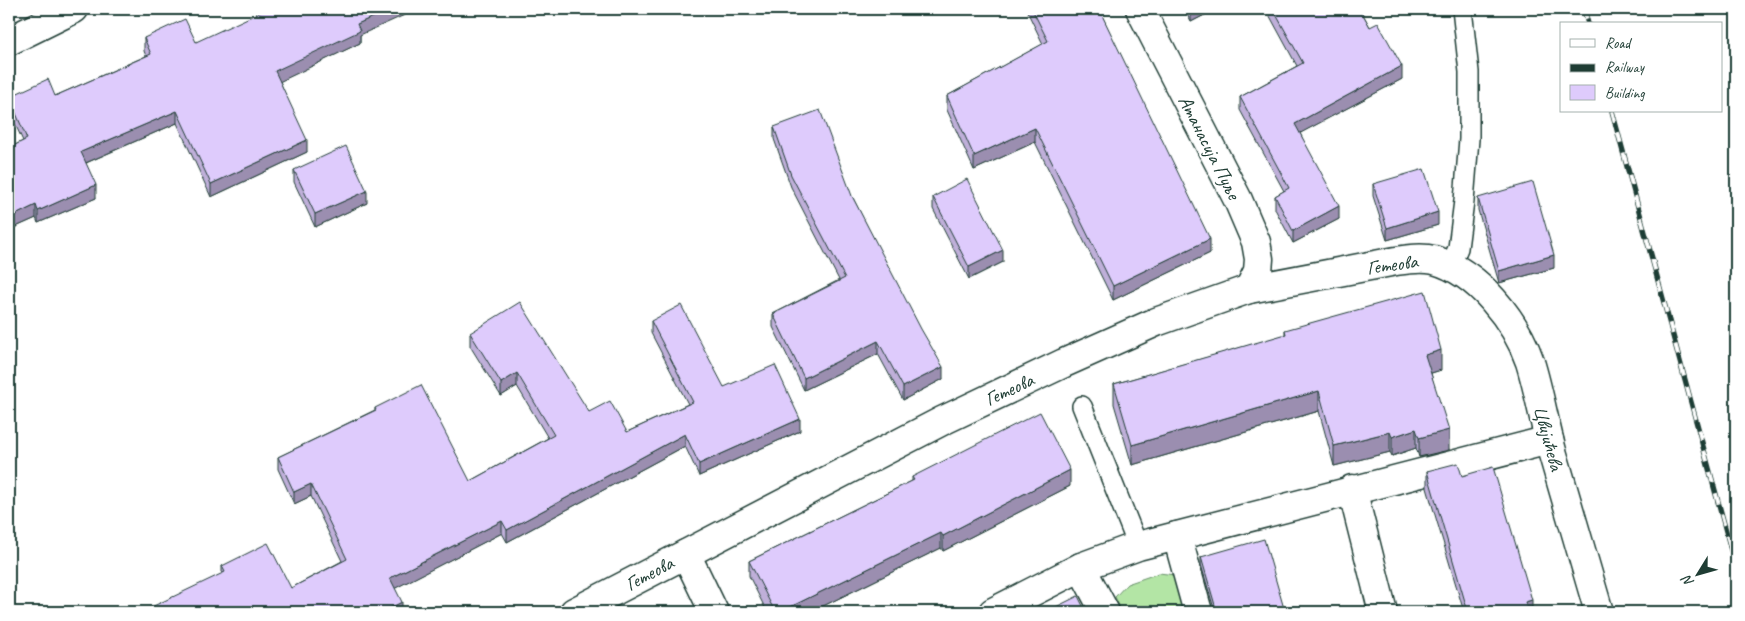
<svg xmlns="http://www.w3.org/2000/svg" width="1745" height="621" viewBox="0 0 1745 621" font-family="Caveat,sans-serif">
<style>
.green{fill:#b3e5a5;stroke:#69916c}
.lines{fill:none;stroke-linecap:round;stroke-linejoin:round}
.lane-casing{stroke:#1f3d34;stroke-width:22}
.street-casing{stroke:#1f3d34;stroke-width:31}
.secondary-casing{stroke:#1f3d34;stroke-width:31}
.lane{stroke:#fff;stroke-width:19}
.street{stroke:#fff;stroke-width:28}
.secondary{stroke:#fff;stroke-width:28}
.rail-casing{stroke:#1f3d34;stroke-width:5.5}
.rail{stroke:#fff;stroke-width:4;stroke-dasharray:11;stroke-linecap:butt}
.wall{fill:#bfafd9;stroke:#1f3d34}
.shaded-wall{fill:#9b8eb0;stroke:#1f3d34}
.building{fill:#decbfc;stroke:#1f3d34}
.labels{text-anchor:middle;stroke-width:4;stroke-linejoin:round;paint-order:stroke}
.street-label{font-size:20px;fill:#1f3d34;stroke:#fff}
</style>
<rect width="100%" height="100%" fill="#fff"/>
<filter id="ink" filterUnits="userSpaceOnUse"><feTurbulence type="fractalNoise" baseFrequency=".02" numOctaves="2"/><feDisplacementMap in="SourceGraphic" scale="10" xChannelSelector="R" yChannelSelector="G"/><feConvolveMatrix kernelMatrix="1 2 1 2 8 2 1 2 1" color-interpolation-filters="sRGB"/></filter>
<g filter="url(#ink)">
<path class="green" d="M1159 573 1175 575 1186 612H1122L1115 597 1127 584Z"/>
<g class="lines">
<g class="lane-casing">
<g id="lane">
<path d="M1450 267 1458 248 1464 201 1469 139V72L1462 9"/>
<path d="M1082 406 1138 546"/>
</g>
</g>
<g class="street-casing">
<g id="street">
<path d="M9 41 74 9"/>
<path d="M1249 289 1396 261C1409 259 1422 257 1434 260 1478 272 1516 321 1530 362 1539 391 1544 422 1552 451 1568 505 1583 558 1599 612"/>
<path d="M1352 489 1383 612"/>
<path d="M1177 536 1198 612"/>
<path d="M686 554 714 612"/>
<path d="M1081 567 1105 612"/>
<path d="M993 612 1081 567 1138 546 1549 440"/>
</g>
</g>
<g class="secondary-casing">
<path id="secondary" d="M574 612 942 421 1064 363 1156 322 1249 289 1258 271 1259 259 1256 242 1238 200 1140 9"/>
</g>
<use href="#lane" class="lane"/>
<use href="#street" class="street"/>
<use href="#secondary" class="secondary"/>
<g class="rail-casing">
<g id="rail">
<path d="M1584 9 1588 24"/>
<path d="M1612 111 1736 568"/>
</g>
</g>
<use href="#rail" class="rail"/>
</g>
<g class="wall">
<path d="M1026 9H1099L1210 253 1113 300 1035 142 974 170 947 110V96L1043 44Z"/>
<path d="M1184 9H1216L1191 22Z"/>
<path d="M1266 9H1360L1370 27 1402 79 1300 133 1339 219 1293 243 1275 209V196L1284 191 1240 110V97L1297 66Z"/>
<path d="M360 35V43L280 81 307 152 211 197 177 123 86 163 96 198 38 223 36 218 9 230V148L23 141 9 111V97L55 96 146 56 144 51V38L196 42Z"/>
<path d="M774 127 852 196 943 379 903 400 878 354 804 390 773 327V314L839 280 791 187 774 139Z"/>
<path d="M294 170 367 203 315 227 294 182Z"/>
<path d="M1373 184 1438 225 1387 240 1373 196Z"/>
<path d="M933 197 1003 262 969 279 933 209Z"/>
<path d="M1478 198 1554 268 1499 283 1478 210Z"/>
<path d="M651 321 724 387 800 431 699 476 685 446 507 542 502 533 395 588 402 612 222 573V566L291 588 342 561 311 496 294 504 278 469V457L375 410V408L470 481 548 438 517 386 501 396 470 346V333L589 412 627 432 688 404 651 333Z"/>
<path d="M1285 330 1441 370 1431 373 1449 450 1419 457 1416 448 1392 456 1390 452 1334 466 1319 411 1132 465 1114 404V384L1285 335Z"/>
<path d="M1427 471 1462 476 1532 612H1464L1427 488Z"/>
<path d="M912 477 1070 486 943 551 941 548 811 612H767L749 576V561L912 481Z"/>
<path d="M1201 557 1285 612H1215L1201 565Z"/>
</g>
<g class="shaded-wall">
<path d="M391 9H418L360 35V43L275 84V71L357 24Z"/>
<path d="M1191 9H1216L1191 22Z"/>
<path d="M1402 66V79L1295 136V124Z"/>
<path d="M177 111V123L81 165V152Z"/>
<path d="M1035 128V142L974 170V156Z"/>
<path d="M307 140V152L211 197V184Z"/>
<path d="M96 185V198L38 223V211Z"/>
<path d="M367 191V203L315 227V214Z"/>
<path d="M36 205V218L9 230V218Z"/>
<path d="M1339 206V219L1293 243V231Z"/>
<path d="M1438 212V225L1387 240V228Z"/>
<path d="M1210 239V253L1113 300V286Z"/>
<path d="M1003 250V262L969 279V267Z"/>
<path d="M1554 255V268L1499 283V271Z"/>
<path d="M878 341V354L804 390V378Z"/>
<path d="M1441 350V370L1425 375V355Z"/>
<path d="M943 367V379L903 400V387Z"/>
<path d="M517 373V386L501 396V383Z"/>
<path d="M1319 391V411L1132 465V445Z"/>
<path d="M800 419V431L699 476V464Z"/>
<path d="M1416 429V448L1392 456V437Z"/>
<path d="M1449 430V450L1419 457V438Z"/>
<path d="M1390 432V452L1334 466V446Z"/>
<path d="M685 434V446L507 542V530Z"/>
<path d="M1070 470V486L943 551V536Z"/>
<path d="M311 484V496L294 504V492Z"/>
<path d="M502 521V533L390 591V578Z"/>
<path d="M941 533V548L811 612H780Z"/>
<path d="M1532 600V612H1525V602Z"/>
<path d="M402 602V612H382Z"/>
</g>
<g class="building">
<path d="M267 9H391L357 24 360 31 275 71 307 140 211 184 177 111 81 152 96 185 38 211 36 205 9 218V148L27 139 9 97 48 79 55 96 151 54 144 38 185 19 196 42Z"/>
<path d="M1032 9H1099L1210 239 1113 286 1035 128 974 156 947 96 1048 41Z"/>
<path d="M1273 9H1360L1370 27 1378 23 1402 66 1295 124 1339 206 1293 231 1275 196 1289 188 1240 97 1303 63Z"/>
<path d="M820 110 852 196 921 329 943 367 903 387 878 341 804 378 773 314 845 278 791 175 774 127Z"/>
<path d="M346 146 367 191 315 214 294 170Z"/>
<path d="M1424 169 1438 212 1387 228 1373 184Z"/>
<path d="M967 179 1003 250 969 267 933 197Z"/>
<path d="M1533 182 1554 255 1499 271 1478 198Z"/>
<path d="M1425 291 1441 350 1425 355 1449 430 1419 438 1416 429 1392 437 1390 432 1334 446 1319 391 1132 445 1114 384 1286 334 1285 330Z"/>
<path d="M520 302 589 412 610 401 627 432 693 402 651 321 681 305 724 387 775 365 800 419 699 464 685 434 507 530 502 521 390 578 402 602 382 612H141L225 572 222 566 268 543 291 588 347 559 311 484 294 492 278 457 376 410 375 408 421 385 470 481 554 435 517 373 501 383 470 333Z"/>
<path d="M1040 412 1070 470 943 536 941 533 780 612H775L749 561 914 480 912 477Z"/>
<path d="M1458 463 1462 476 1493 467 1532 600 1525 602 1528 612H1468L1427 471Z"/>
<path d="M1264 539 1285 612H1217L1201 557Z"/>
<path d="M1078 596 1086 612H1046Z"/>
</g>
</g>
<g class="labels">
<g class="street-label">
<text transform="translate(1210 147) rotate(63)" y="7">Атанасија Пуље</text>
<text transform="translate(1392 264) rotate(-8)" y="7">Гетеова</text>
<text transform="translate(1009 389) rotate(-25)" y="7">Гетеова</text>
<text transform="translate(1549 438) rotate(75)" y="7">Цвијићева</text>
<text transform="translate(649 573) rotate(-28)" y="7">Гетеова</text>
</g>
</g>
<rect width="1745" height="621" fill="none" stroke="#fff" stroke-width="30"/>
<rect x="15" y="15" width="1715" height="591" fill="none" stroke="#1f3d34" stroke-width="2" filter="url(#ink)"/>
<rect x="1560" y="22" width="162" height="90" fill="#ffffff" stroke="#a5b1ae"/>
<rect x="1570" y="39" width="25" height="8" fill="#ffffff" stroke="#a5b1ae"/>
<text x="1605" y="48" font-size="15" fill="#1f3d34">Road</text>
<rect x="1570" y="64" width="25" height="8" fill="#1f3d34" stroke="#a5b1ae"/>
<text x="1605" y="72" font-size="15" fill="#1f3d34">Railway</text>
<rect x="1570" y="85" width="25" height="15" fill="#decbfc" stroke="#a5b1ae"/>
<text x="1605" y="98" font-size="15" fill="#1f3d34">Building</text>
<g transform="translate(1698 574) rotate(233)" stroke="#ffffff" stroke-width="4" paint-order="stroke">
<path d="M0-4L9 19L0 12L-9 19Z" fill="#1f3d34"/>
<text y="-8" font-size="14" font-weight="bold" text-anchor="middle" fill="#1f3d34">N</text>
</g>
</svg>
